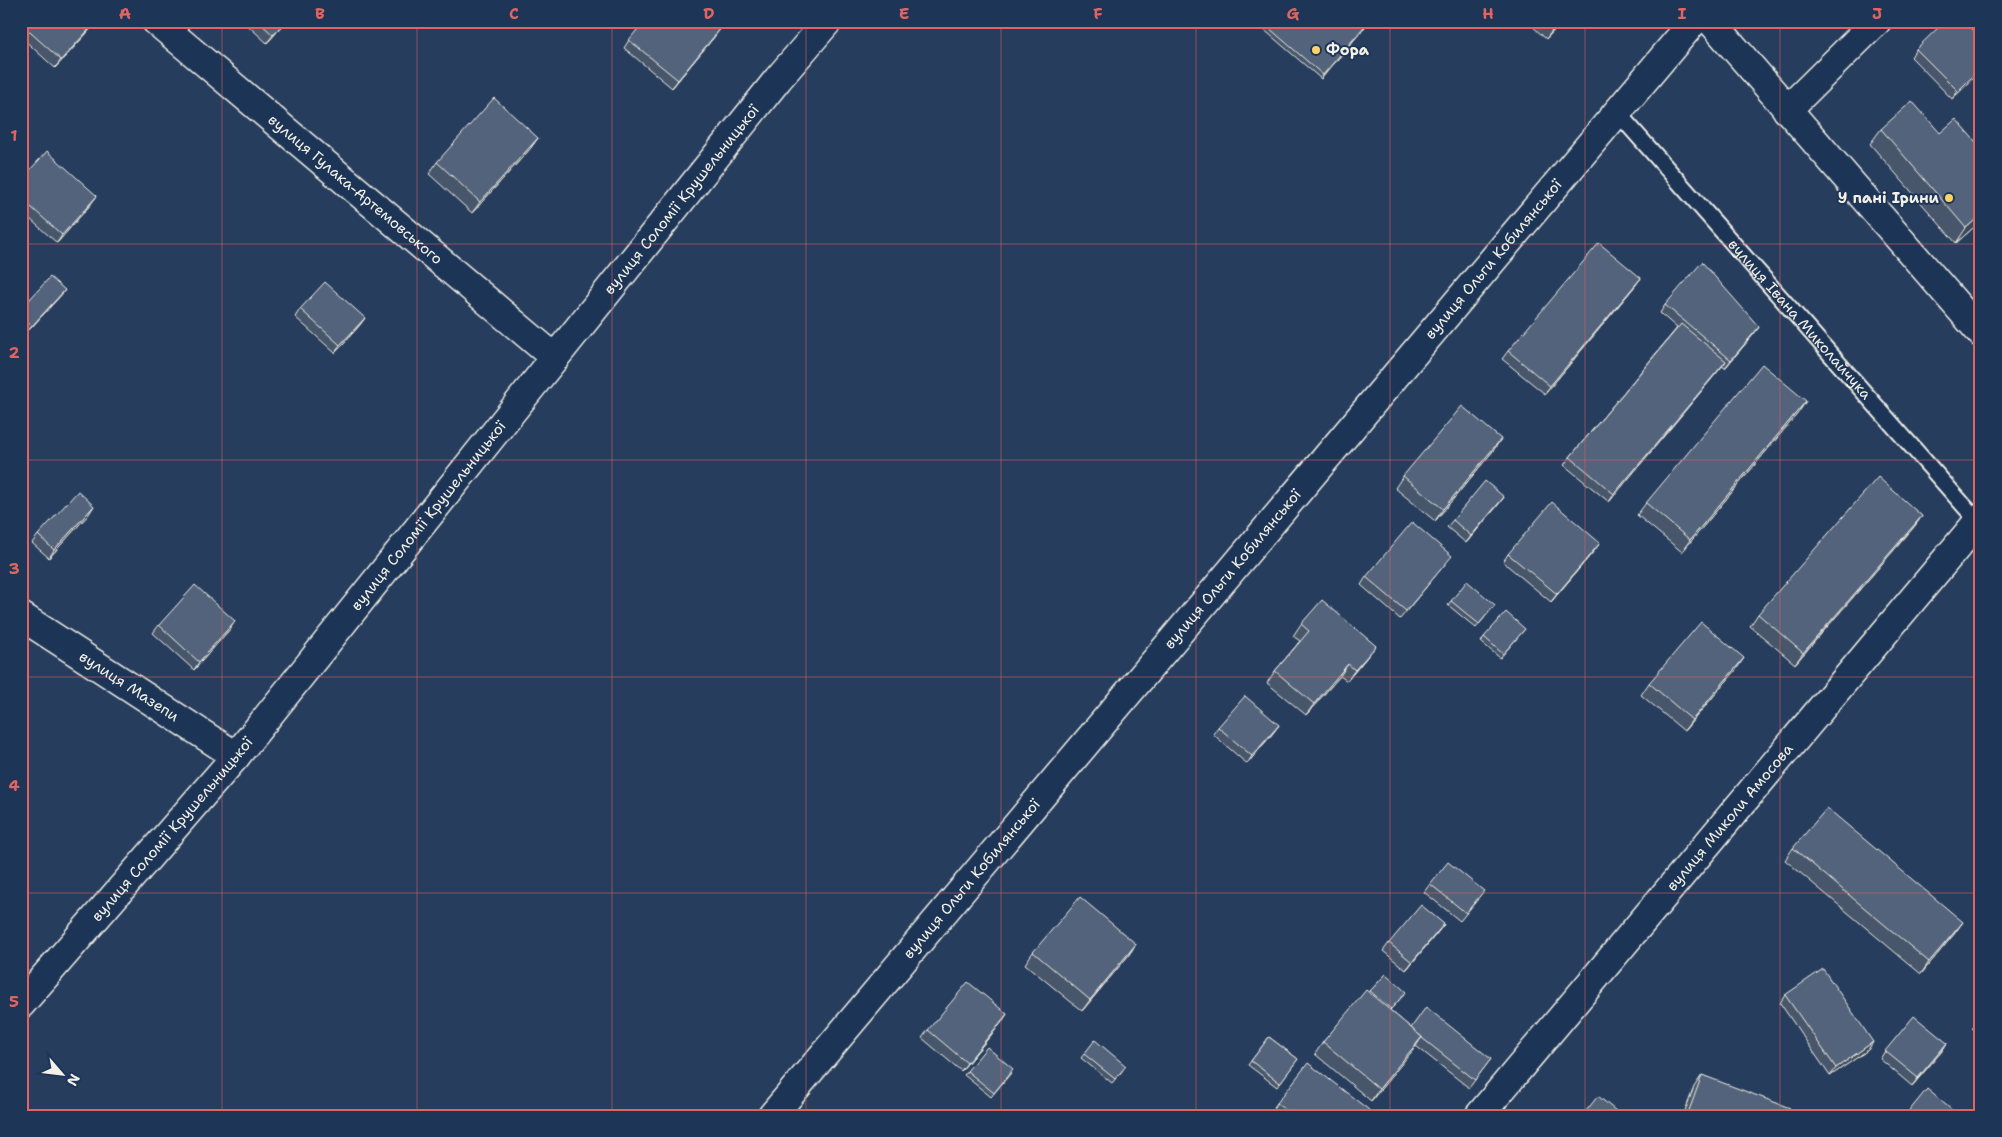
<svg xmlns="http://www.w3.org/2000/svg" width="2002" height="1137" viewBox="0 0 2002 1137" font-family="'Shantell Sans',sans-serif">
<style>
.lines{fill:none;stroke-linecap:round;stroke-linejoin:round}
.service-casing{stroke:#f4f1e8;stroke-width:19}
.minor-casing{stroke:#f4f1e8;stroke-width:31}
.tertiary-casing{stroke:#f4f1e8;stroke-width:31}
.service{stroke:#1d3557;stroke-width:15}
.minor{stroke:#1d3557;stroke-width:28}
.tertiary{stroke:#1d3557;stroke-width:28}
.wall{fill:#47566a;stroke:#f4f1e8}
.shaded-wall{fill:#394656;stroke:#f4f1e8}
.building{fill:#52647b;stroke:#f4f1e8}
.grid{fill:none;stroke:#df6462;stroke-width:1;stroke-opacity:0.55}
.poi-dot{fill:#ffd166;stroke:#1d3557;stroke-width:2}
.labels{text-anchor:middle;stroke-width:4;stroke-linejoin:round;paint-order:stroke}
.poi-label{font-size:15px;font-weight:bold;fill:#f4f1e8;stroke:#1d3557;text-anchor:start}
.street-label{font-size:15px;fill:#f4f1e8;stroke:#1d3557}
.neatline{fill:none;stroke:#df6462;stroke-width:2}
.grid-label{font-size:16px;text-anchor:middle;font-weight:bold;fill:#df6462}
</style>
<rect width="100%" height="100%" fill="#263d5d"/>
<filter id="ink" filterUnits="userSpaceOnUse"><feTurbulence type="fractalNoise" baseFrequency=".02" numOctaves="2"/><feDisplacementMap in="SourceGraphic" scale="10" xChannelSelector="R" yChannelSelector="G"/><feConvolveMatrix kernelMatrix="1 2 1 2 8 2 1 2 1" color-interpolation-filters="sRGB"/></filter>
<g filter="url(#ink)">
<g class="lines">
<g class="service-casing">
<g id="service">
<path id="s1" d="M1618 113 1981 525"/>
</g>
</g>
<g class="minor-casing">
<g id="minor">
<path id="s2" d="M156 21 555 358"/>
<path d="M1787 110 1877 21"/>
<path id="s3" d="M21 616 236 756"/>
<path id="s4" d="M21 1004 236 756 778 79 828 21"/>
<path id="s5" d="M772 1116 1694 21"/>
<path id="s6" d="M1479 1116 1981 518"/>
</g>
</g>
<g class="tertiary-casing">
<path id="tertiary" d="M1711 21 1981 333"/>
</g>
<use href="#service" class="service"/>
<use href="#minor" class="minor"/>
<use href="#tertiary" class="tertiary"/>
</g>
<g class="wall">
<path d="M243 21H287L267 43Z"/>
<path d="M1254 21H1370L1321 79Z"/>
<path d="M1527 21H1563L1546 39Z"/>
<path d="M21 23 93 25 87 33 55 68 21 37Z"/>
<path d="M715 36 672 88 624 48 629 40Z"/>
<path d="M1981 38V71L1952 99 1911 57 1916 49Z"/>
<path d="M1881 129 1940 133 1981 221 1956 243 1870 144Z"/>
<path d="M538 138 530 149 472 213 429 174 437 162Z"/>
<path d="M21 180 91 204 57 243 21 211Z"/>
<path d="M1641 278 1635 286 1545 394 1502 359 1508 351Z"/>
<path d="M62 294 29 330 21 324V309Z"/>
<path d="M1665 305 1759 327 1753 335 1725 368 1722 366 1609 502 1564 465 1570 457 1677 328 1660 313Z"/>
<path d="M300 309 365 318 359 326 335 353 295 317Z"/>
<path d="M1806 401 1798 413 1682 552 1637 515 1646 503Z"/>
<path d="M1493 451 1435 521 1395 488 1403 476Z"/>
<path d="M1504 497 1498 505 1466 543 1447 527 1453 520Z"/>
<path d="M89 514 49 558 32 543 38 535Z"/>
<path d="M1922 516 1914 527 1795 664 1750 626 1758 614Z"/>
<path d="M1600 543 1594 551 1551 602 1503 562 1508 554Z"/>
<path d="M1446 563 1400 619 1361 585 1366 577Z"/>
<path d="M1451 601 1495 605 1476 628 1448 605Z"/>
<path d="M235 621 230 629 194 670 153 633 159 625Z"/>
<path d="M1301 624 1367 657 1347 681 1340 676 1306 715 1267 683 1275 671 1300 641 1293 636Z"/>
<path d="M1525 629 1500 658 1481 642 1484 637Z"/>
<path d="M1736 670 1684 731 1641 695 1649 683Z"/>
<path d="M1279 725 1273 733 1247 764 1213 734 1218 727Z"/>
<path d="M1793 848 1955 933 1921 974 1785 860Z"/>
<path d="M1430 884 1478 899 1460 921 1424 892Z"/>
<path d="M1444 924 1438 932 1406 970 1383 951 1389 943Z"/>
<path d="M1136 944 1128 956 1082 1011 1025 964 1033 952Z"/>
<path d="M1386 974 1403 996 1390 1010 1411 1028 1491 1059 1469 1088 1416 1046 1371 1101 1315 1054 1323 1042Z"/>
<path d="M1785 995 1873 1042 1868 1050 1830 1076 1780 1003Z"/>
<path d="M1981 1016V1035L1972 1028Z"/>
<path d="M1002 1022 961 1071 922 1038 928 1030Z"/>
<path d="M1269 1037 1298 1059 1277 1087 1248 1065Z"/>
<path d="M1947 1043 1942 1051 1912 1086 1880 1059 1885 1051Z"/>
<path d="M1084 1054 1123 1070 1112 1083 1081 1058Z"/>
<path d="M967 1071 1011 1073 991 1097 964 1075Z"/>
<path d="M1702 1075 1787 1116H1683L1694 1087Z"/>
<path d="M1277 1103 1366 1116H1277L1271 1111Z"/>
</g>
<g class="shaded-wall">
<path d="M285 21H287L267 43 273 35Z"/>
<path d="M1369 21H1370L1321 79 1323 75Z"/>
<path d="M1561 21H1563L1546 39 1552 31Z"/>
<path d="M93 25 87 33 55 68 61 60Z"/>
<path d="M721 28 715 36 672 88 678 80Z"/>
<path d="M1981 68V71L1952 99 1958 91Z"/>
<path d="M538 138 530 149 472 213 480 202Z"/>
<path d="M97 196 91 204 57 243 62 235Z"/>
<path d="M1981 215V221L1956 243 1966 228Z"/>
<path d="M1641 278 1635 286 1545 394 1550 386Z"/>
<path d="M65 290 62 294 29 330 32 326Z"/>
<path d="M365 318 359 326 335 353 340 345Z"/>
<path d="M1759 327 1753 335 1725 368 1731 360Z"/>
<path d="M1726 361 1720 369 1609 502 1614 494Z"/>
<path d="M1806 401 1798 413 1682 552 1690 540Z"/>
<path d="M1501 439 1493 451 1435 521 1443 509Z"/>
<path d="M1504 497 1498 505 1466 543 1471 536Z"/>
<path d="M94 506 89 514 49 558 54 550Z"/>
<path d="M1922 516 1914 527 1795 664 1803 653Z"/>
<path d="M1600 543 1594 551 1551 602 1557 594Z"/>
<path d="M235 621 230 629 194 670 199 662Z"/>
<path d="M1376 646 1367 657 1347 681 1355 670Z"/>
<path d="M1744 658 1736 670 1684 731 1692 720Z"/>
<path d="M1348 664 1340 676 1306 715 1314 704Z"/>
<path d="M1279 725 1273 733 1247 764 1252 756Z"/>
<path d="M1963 922 1955 933 1921 974 1929 962Z"/>
<path d="M1444 924 1438 932 1406 970 1412 962Z"/>
<path d="M1136 944 1128 956 1082 1011 1090 1000Z"/>
<path d="M1007 1014 1002 1022 961 1071 967 1063Z"/>
<path d="M1422 1037 1414 1049 1371 1101 1379 1089Z"/>
<path d="M1873 1042 1868 1050 1830 1076 1836 1068Z"/>
<path d="M1947 1043 1942 1051 1912 1086 1918 1078Z"/>
</g>
<g class="building">
<path d="M22 21H89L93 25 61 60 21 24Z"/>
<path d="M258 21H285L273 35Z"/>
<path d="M644 21H712L721 28 678 80 629 40Z"/>
<path d="M1261 21H1369L1323 75Z"/>
<path d="M1541 21H1561L1552 31Z"/>
<path d="M1945 21H1965L1981 38V68L1958 91 1916 49Z"/>
<path d="M494 98 538 138 480 202 437 162Z"/>
<path d="M1912 101 1940 133 1956 119 1981 148V215L1966 228 1881 129Z"/>
<path d="M47 151 97 196 62 235 21 198V180Z"/>
<path d="M1599 243 1641 278 1550 386 1508 351Z"/>
<path d="M1702 262 1759 327 1731 360 1665 305Z"/>
<path d="M50 277 65 290 32 326 21 317V309Z"/>
<path d="M325 282 365 318 340 345 300 309Z"/>
<path d="M1681 324 1726 361 1614 494 1570 457Z"/>
<path d="M1762 364 1806 401 1690 540 1646 503Z"/>
<path d="M1462 406 1501 439 1443 509 1403 476Z"/>
<path d="M1878 477 1922 516 1803 653 1758 614Z"/>
<path d="M1485 481 1504 497 1471 536 1453 520Z"/>
<path d="M78 491 94 506 54 550 38 535Z"/>
<path d="M1552 502 1600 543 1557 594 1508 554Z"/>
<path d="M1412 522 1452 556 1406 611 1366 577Z"/>
<path d="M1467 581 1495 605 1479 624 1451 601Z"/>
<path d="M195 585 235 621 199 662 159 625Z"/>
<path d="M1322 600 1376 646 1355 670 1348 664 1314 704 1275 671 1309 631 1301 624Z"/>
<path d="M1506 612 1525 629 1503 654 1484 637Z"/>
<path d="M1701 622 1744 658 1692 720 1649 683Z"/>
<path d="M1245 696 1279 725 1252 756 1218 727Z"/>
<path d="M1827 808 1963 922 1929 962 1793 848Z"/>
<path d="M1448 862 1484 891 1466 913 1430 884Z"/>
<path d="M1080 897 1136 944 1090 1000 1033 952Z"/>
<path d="M1421 905 1444 924 1412 962 1389 943Z"/>
<path d="M1823 969 1873 1042 1836 1068 1785 995Z"/>
<path d="M1386 974 1406 992 1391 1009 1370 991Z"/>
<path d="M968 982 1007 1014 967 1063 928 1030Z"/>
<path d="M1366 990 1422 1037 1379 1089 1323 1042Z"/>
<path d="M1426 1007 1491 1059 1475 1080 1422 1038V1037L1411 1028Z"/>
<path d="M1914 1016 1947 1043 1918 1078 1885 1051Z"/>
<path d="M1269 1037 1298 1059 1280 1083 1251 1061Z"/>
<path d="M1095 1040 1126 1066 1115 1079 1084 1054Z"/>
<path d="M987 1047 1013 1069 994 1093 967 1071Z"/>
<path d="M1308 1063 1369 1110 1365 1116H1288L1290 1113 1277 1103Z"/>
<path d="M1702 1075 1790 1108 1787 1116H1687Z"/>
<path d="M1927 1089 1959 1116H1905Z"/>
<path d="M1598 1096 1622 1116H1582Z"/>
</g>
</g>
<path class="grid" d="M222 21V1116M417 21V1116M612 21V1116M806 21V1116M1001 21V1116M1196 21V1116M1390 21V1116M1585 21V1116M1780 21V1116M21 244H1981M21 460H1981M21 677H1981M21 893H1981"/>
<g class="poi-dot">
<circle cx="1316" cy="50" r="5"/>
<circle cx="1949" cy="198" r="5"/>
</g>
<g class="labels">
<g class="poi-label">
<text x="1326" y="55">Фора</text>
<text x="1939" y="203" text-anchor="end">У пані Ірини</text>
</g>
<g class="street-label">
<text dy="5" stroke="none"><textPath href="#s2" startOffset="261">вулиця Гулака-Артемовського</textPath></text>
<text dy="5" stroke="none"><textPath href="#s4" startOffset="1041">вулиця Соломії Крушельницької</textPath></text>
<text dy="5" stroke="none"><textPath href="#s5" startOffset="1120">вулиця Ольги Кобилянської</textPath></text>
<text dy="5" stroke="none"><textPath href="#s1" startOffset="275">вулиця Івана Миколайчука</textPath></text>
<text dy="5" stroke="none"><textPath href="#s4" startOffset="636">вулиця Соломії Крушельницької</textPath></text>
<text dy="5" stroke="none"><textPath href="#s5" startOffset="715">вулиця Ольги Кобилянської</textPath></text>
<text dy="5" stroke="none"><textPath href="#s3" startOffset="129">вулиця Мазепи</textPath></text>
<text dy="5" stroke="none"><textPath href="#s6" startOffset="390">вулиця Миколи Амосова</textPath></text>
<text dy="5" stroke="none"><textPath href="#s4" startOffset="231">вулиця Соломії Крушельницької</textPath></text>
<text dy="5" stroke="none"><textPath href="#s5" startOffset="310">вулиця Ольги Кобилянської</textPath></text>
</g>
</g>
<rect width="2002" height="1137" fill="none" stroke="#1d3557" stroke-width="55"/>
<g transform="translate(62 1074) rotate(118)" stroke="#1d3557" stroke-width="4" paint-order="stroke">
<path d="M0-4L9 19L0 12L-9 19Z" fill="#f4f1e8"/>
<text y="-8" font-size="14" font-weight="bold" text-anchor="middle" fill="#f4f1e8">N</text>
</g>
<rect x="28" y="28" width="1946" height="1082" class="neatline"/>
<g class="grid-label">
<text x="125" y="19">A</text>
<text x="320" y="19">B</text>
<text x="514" y="19">C</text>
<text x="709" y="19">D</text>
<text x="904" y="19">E</text>
<text x="1098" y="19">F</text>
<text x="1293" y="19">G</text>
<text x="1488" y="19">H</text>
<text x="1682" y="19">I</text>
<text x="1877" y="19">J</text>
<text x="14" y="141">1</text>
<text x="14" y="358">2</text>
<text x="14" y="574">3</text>
<text x="14" y="791">4</text>
<text x="14" y="1007">5</text>
</g>
</svg>
